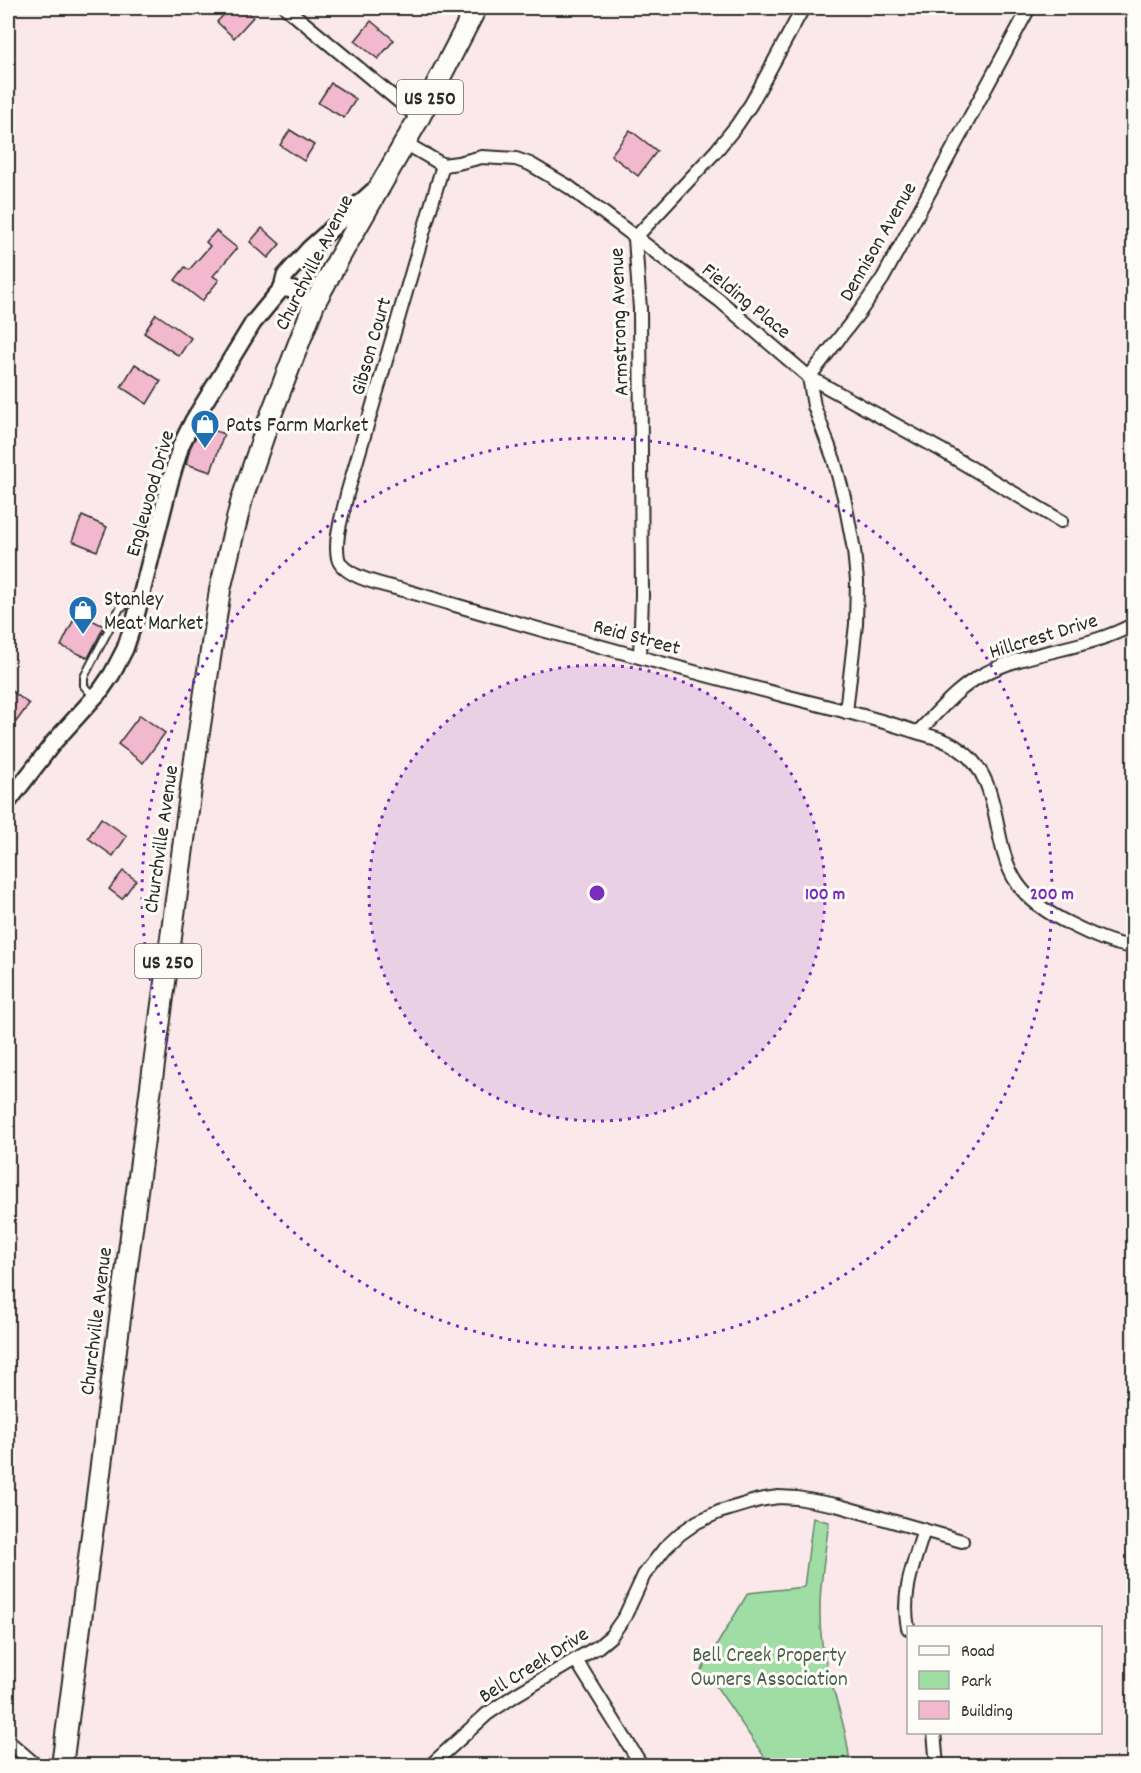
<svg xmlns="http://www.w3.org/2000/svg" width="1141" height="1773" viewBox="0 0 1141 1773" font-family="Dekko,sans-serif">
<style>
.green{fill:#9fdda5;stroke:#658468;stroke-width:1.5}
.building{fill:#f2b9ce;stroke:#2b2b2b;stroke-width:1.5}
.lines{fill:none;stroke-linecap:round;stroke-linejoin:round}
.service-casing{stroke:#2b2b2b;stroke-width:10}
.minor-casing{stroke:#2b2b2b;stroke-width:16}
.tertiary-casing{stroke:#2b2b2b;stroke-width:20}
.primary-casing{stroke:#2b2b2b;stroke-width:24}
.service{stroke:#fdfcf7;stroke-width:6}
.minor{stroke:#fdfcf7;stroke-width:12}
.tertiary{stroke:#fdfcf7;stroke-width:15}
.primary{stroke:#fdfcf7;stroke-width:20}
.ring{fill:none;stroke:#7b2cbf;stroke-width:3;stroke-dasharray:3 6}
.labels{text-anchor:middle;stroke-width:6;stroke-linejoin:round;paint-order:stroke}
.shield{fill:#fdfcf7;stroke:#6a6a68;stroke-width:1.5}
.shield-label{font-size:20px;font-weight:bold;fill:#2b2b2b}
.street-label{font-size:21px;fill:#2b2b2b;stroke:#fdfcf7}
.poi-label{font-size:21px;fill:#2b2b2b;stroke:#fdfcf7;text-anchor:start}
.park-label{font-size:21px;fill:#4e6050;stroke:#fdfcf7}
.centre{fill:#7b2cbf;stroke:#fdfcf7;stroke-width:3}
.ring-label{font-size:18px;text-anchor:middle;font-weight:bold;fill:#7b2cbf;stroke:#fdfcf7;stroke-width:6;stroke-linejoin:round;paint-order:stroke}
</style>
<rect width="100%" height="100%" fill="#fae8eb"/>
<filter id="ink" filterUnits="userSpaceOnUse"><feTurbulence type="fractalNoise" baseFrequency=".0167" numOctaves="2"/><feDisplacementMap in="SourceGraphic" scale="12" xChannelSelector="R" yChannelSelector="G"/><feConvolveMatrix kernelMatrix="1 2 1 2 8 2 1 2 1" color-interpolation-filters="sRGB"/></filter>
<g filter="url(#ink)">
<path class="green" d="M813 1518 829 1522C824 1562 816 1603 822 1643 829 1685 847 1723 850 1765H770L716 1686 698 1676 748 1593 804 1587Z"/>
<g class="building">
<path d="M230 8H242L253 17 234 38 217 22Z"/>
<path d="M371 21 394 40 378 59 355 41Z"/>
<path d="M331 83 356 99 344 118 318 103Z"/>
<path d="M290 130 314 145 304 161 280 145Z"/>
<path d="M630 130 657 151 638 176 611 155Z"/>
<path d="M262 228 280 244 268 258 250 242Z"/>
<path d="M216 231 237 248 213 276 219 280 202 301 175 280 185 267 189 270 210 246 206 242Z"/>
<path d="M156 314 191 338 179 356 144 333Z"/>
<path d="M135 364 161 381 147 404 121 387Z"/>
<path d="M201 426 224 434 211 472 186 464 190 448Z"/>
<path d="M82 516 107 527 97 551 72 541Z"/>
<path d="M77 613 104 626 88 658 61 646Z"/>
<path d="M8 688 29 704 16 722 8 716Z"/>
<path d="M140 715 165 733 143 763 118 744Z"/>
<path d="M101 818 127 836 113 856 88 838Z"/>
<path d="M123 871 136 880 122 899 109 889Z"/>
</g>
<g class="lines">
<g class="service-casing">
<path id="service" d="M94 697 84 686V677L120 608 128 604 139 602"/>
</g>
<g class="minor-casing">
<g id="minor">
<path d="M286 8 419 118"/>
<path d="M405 143 443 165 458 163 482 157 516 159 530 164 569 187 719 300 809 377 941 450 1061 521"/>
<path d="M443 165 347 494C343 514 334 538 338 558 342 578 390 586 407 591 530 627 654 662 778 694 823 706 869 716 913 731 929 736 946 739 959 749 1005 780 989 841 1017 883 1030 902 1049 914 1070 924 1090 934 1111 944 1134 947"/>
<path d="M640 657 642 595 640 309 635 238 716 151 737 125 751 104 803 8"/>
<path d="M846 712 856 624 857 581 854 550 844 497 834 460 814 406 809 377 861 310 883 278 1029 8"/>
<path d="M918 732C938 712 958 687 984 674 1029 650 1088 650 1134 624"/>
<path d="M908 1628C901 1593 914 1563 924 1530"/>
<path d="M576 1660 642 1766"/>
<path d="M934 1732 937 1766"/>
<path d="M8 1741 37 1766"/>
<path d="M430 1766 487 1714 517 1694 599 1646 611 1636 625 1616 644 1575 665 1548 680 1534 697 1522 719 1512 759 1500 778 1497 797 1498 836 1505 962 1541"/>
</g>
</g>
<g class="tertiary-casing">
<g id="tertiary">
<path d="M282 288 293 290 314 304"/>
<path d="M8 802 54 742 101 690 112 674 125 649 136 616 170 482 181 445 193 421 253 323 282 288 285 276 309 249 373 191"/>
</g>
</g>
<g class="primary-casing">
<path id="primary" d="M62 1766 122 1303 193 773 220 590 232 539 242 499 269 420 314 304 339 258 419 118 476 8"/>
</g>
<use href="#service" class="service"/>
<use href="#minor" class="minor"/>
<use href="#tertiary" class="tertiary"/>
<use href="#primary" class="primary"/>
</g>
</g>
<circle cx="597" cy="893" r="228" fill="#7b2cbf" fill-opacity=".12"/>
<g class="ring">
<circle cx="597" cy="893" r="228"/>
<circle cx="597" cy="893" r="455"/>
</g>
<defs>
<g id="shop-pin" transform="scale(1.5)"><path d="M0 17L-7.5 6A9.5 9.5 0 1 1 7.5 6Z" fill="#1f6fb2" stroke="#fdfcf7"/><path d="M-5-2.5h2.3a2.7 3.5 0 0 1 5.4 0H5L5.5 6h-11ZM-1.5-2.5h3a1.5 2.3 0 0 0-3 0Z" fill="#fff"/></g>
</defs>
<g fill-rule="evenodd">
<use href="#shop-pin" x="205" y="424"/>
<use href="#shop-pin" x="83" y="610"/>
</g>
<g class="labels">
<g class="shield">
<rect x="397" y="80" width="66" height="34" rx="4.5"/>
<rect x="135" y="944" width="66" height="34" rx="4.5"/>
</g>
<g class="shield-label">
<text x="430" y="104">US 250</text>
<text x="168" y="968">US 250</text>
</g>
<g class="street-label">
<text transform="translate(877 241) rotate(-60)" y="7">Dennison Avenue</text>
<text transform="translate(313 262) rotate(-63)" y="7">Churchville Avenue</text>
<text transform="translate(747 300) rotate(39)" y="7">Fielding Place</text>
<text transform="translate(618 322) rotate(-92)" y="7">Armstrong Avenue</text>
<text transform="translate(370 346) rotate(-74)" y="7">Gibson Court</text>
<text transform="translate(149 493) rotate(-74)" y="7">Englewood Drive</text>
<text transform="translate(1043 635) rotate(-17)" y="7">Hillcrest Drive</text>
<text transform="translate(637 636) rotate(15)" y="7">Reid Street</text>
<text transform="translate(160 839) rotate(-82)" y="7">Churchville Avenue</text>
<text transform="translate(95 1321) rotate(-83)" y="7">Churchville Avenue</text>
<text transform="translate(533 1664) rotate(-32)" y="7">Bell Creek Drive</text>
</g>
<g class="poi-label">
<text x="226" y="431">Pats Farm Market</text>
<text x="104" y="605">Stanley<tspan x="104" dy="24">Meat Market</tspan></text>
</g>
<g class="park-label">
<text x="769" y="1661">Bell Creek Property<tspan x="769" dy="24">Owners Association</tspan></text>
</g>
</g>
<circle cx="597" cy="893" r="9" class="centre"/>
<g class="ring-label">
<text x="825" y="899">100 m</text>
<text x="1052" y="899">200 m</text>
</g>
<rect width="1141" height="1773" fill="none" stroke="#fdfcf7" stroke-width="30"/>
<rect x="15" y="15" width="1111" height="1743" fill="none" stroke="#2b2b2b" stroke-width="2" filter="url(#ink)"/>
<rect x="907" y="1626" width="195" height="108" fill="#fdfcf7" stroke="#a9a8a5" stroke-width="1.5"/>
<rect x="919" y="1646" width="30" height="9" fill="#fdfcf7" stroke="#a9a8a5" stroke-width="1.5"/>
<text x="961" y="1656" font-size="18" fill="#2b2b2b">Road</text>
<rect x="919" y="1671" width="30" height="18" fill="#9fdda5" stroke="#a9a8a5" stroke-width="1.5"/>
<text x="961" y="1686" font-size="18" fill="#2b2b2b">Park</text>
<rect x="919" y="1701" width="30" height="18" fill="#f2b9ce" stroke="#a9a8a5" stroke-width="1.5"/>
<text x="961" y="1716" font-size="18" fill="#2b2b2b">Building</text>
</svg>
